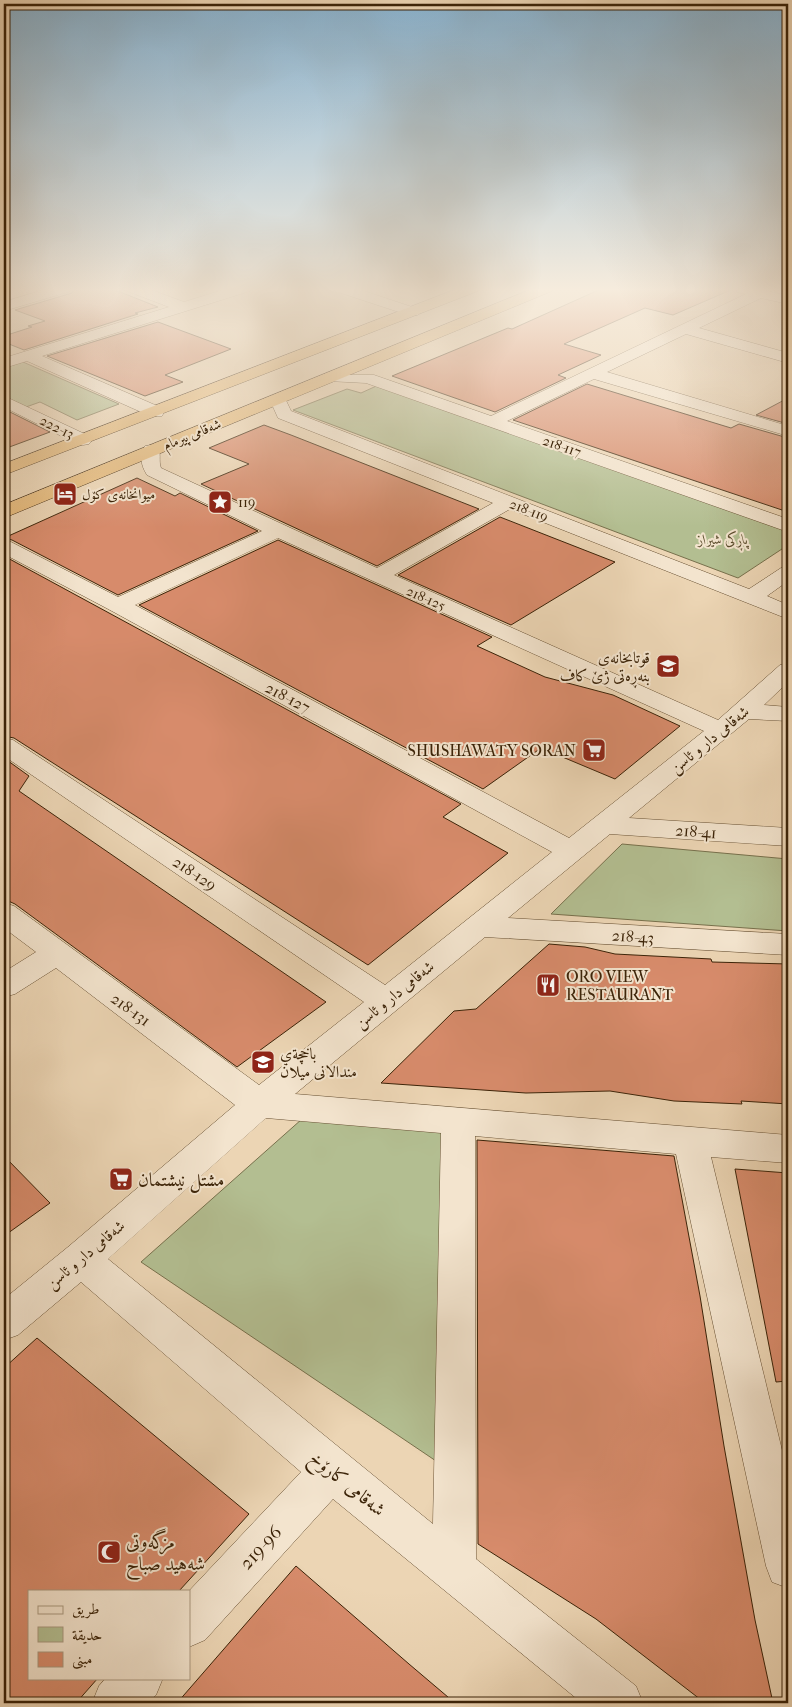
<svg xmlns="http://www.w3.org/2000/svg" width="792" height="1707" viewBox="0 0 792 1707" font-family="'IM FELL French Canon',Amiri,serif">
<style>
.green{fill:#b3be91;stroke:#77704c}
.building{fill:#d78b6b;stroke:#3b2308}
.lines{fill:none;stroke-linecap:round;stroke-linejoin:round}
.minor-casing{stroke:#675033;stroke-width:1}
.highway-casing{stroke:#3b2308;stroke-width:1}
.minor{fill:#f3e4ce;fill-rule:evenodd}
.highway{fill:#e6ba7a;fill-rule:evenodd}
.labels{text-anchor:middle;stroke-width:4;stroke-linejoin:round;paint-order:stroke}
.far-street-label{font-size:14px;fill:#3b2308;stroke:#f3e4ce}
.far-poi-label{font-size:14px;fill:#3b2308;stroke:#f3e4ce;text-anchor:start}
.far-park-label{font-size:14px;font-style:italic;fill:#594a2a;stroke:#f3e4ce}
.poi-label{font-size:16px;fill:#3b2308;stroke:#f3e4ce;text-anchor:end}
.street-label{font-size:16px;fill:#3b2308;stroke:#f3e4ce}
.near-poi-label{font-size:19px;fill:#3b2308;stroke:#f3e4ce;text-anchor:start}
.near-street-label{font-size:19px;fill:#3b2308;stroke:#f3e4ce}
</style>
<rect width="100%" height="100%" fill="#ecd5b4"/>
<filter id="stains"><feTurbulence type="fractalNoise" baseFrequency=".004" numOctaves="4"/><feColorMatrix values="0 0 0 0 .2 0 0 0 0 .09 0 0 0 0 .02 0 0 0 .5 -.17"/></filter>
<radialGradient id="worn" r=".72"><stop offset=".6" stop-color="#630" stop-opacity="0"/><stop offset="1" stop-color="#630" stop-opacity=".3"/></radialGradient>
<g class="green">
<path d="M23 362 119 404 77 420 40 402 26 407 4 396V368Z"/>
<path d="M383 383 788 530V545L738 578 293 410 347 389 361 393Z"/>
<path d="M622 844 788 859V931L551 914Z"/>
<path d="M302 1119 444 1120 439 1463 141 1262Z"/>
</g>
<g class="building">
<path d="M75 288H110L158 307 135 313 138 314 24 350 4 342V336L32 327 28 326 45 321 15 310 72 293Z"/>
<path d="M603 288 733 289 673 315 645 308 564 344 601 355 558 375 566 378 495 412 392 376 508 328 512 329Z"/>
<path d="M158 322 231 349 165 375 183 382 145 396 47 356Z"/>
<path d="M587 384 731 428 739 424 788 438V512L513 420Z"/>
<path d="M788 398V424L756 415Z"/>
<path d="M4 409 50 432 4 449Z"/>
<path d="M264 425 291 435 479 509 377 566 201 484 249 464 209 448Z"/>
<path d="M137 478 175 496 180 493 258 531 118 595 12 540 4 538Z"/>
<path d="M500 517 551 537 615 562 511 625 398 575Z"/>
<path d="M278 540 492 637 477 646 545 677 613 695 680 726 615 779 541 748 483 789 139 605Z"/>
<path d="M4 556 461 804 443 817 508 853 368 965 14 738 4 736Z"/>
<path d="M4 758 29 776 19 791 326 1002 237 1067 15 904 4 899Z"/>
<path d="M549 944 585 947 615 954 711 959 712 962 788 964V1104L741 1101 742 1104 674 1101 610 1091 526 1093 381 1083 454 1011 476 1009Z"/>
<path d="M477 1140 674 1156 700 1296 724 1446 755 1620 773 1703H705L596 1619 478 1544Z"/>
<path d="M4 1156 50 1203 4 1236Z"/>
<path d="M735 1169 788 1173V1381L776 1382Z"/>
<path d="M37 1338 249 1514 179 1591H29V1678H98L76 1703H4V1368Z"/>
<path d="M296 1566 409 1664 455 1703H177Z"/>
</g>
<g class="lines">
<g class="minor-casing">
<g id="minor">
<path d="M50 288H73L71 291 4 311V302Z"/>
<path d="M125 288H146L184 302 229 288H252L250 291 42 356 162 408 164 412 162 416H150L27 361 4 368V358L169 307 127 291Z"/>
<path d="M333 288H355L418 309 420 312 418 315H408L335 291Z"/>
<path d="M735 288 760 289 788 296V304L761 298 699 328 788 353V363L686 334 607 372 788 426V436L594 379 507 421 788 519V532L366 383 328 381 326 378 328 375H374L491 416 746 294 737 292Z"/>
<path d="M278 395 284 396 291 411 749 589 781 568 788 566V581L767 596 788 605V619L510 509 394 575 718 720 780 665 788 663V682L764 705 788 707V721L749 719 629 818 788 828V846L610 834 508 918 788 934V955L485 937 295 1094 788 1135V1163L711 1157 788 1475V1588L772 1582 766 1566 676 1154 475 1136 476 1559 636 1686 643 1703H582L333 1499 205 1640 189 1647V1591L301 1472 81 1282 18 1335 4 1340V1299L68 1247 235 1105 56 968 15 994 4 997V972L36 952 4 928V903L14 906 259 1085 364 1002 4 756V738L13 740 385 985 552 852 110 610 4 554V540L11 542 118 597 262 531 147 475C141 466 139 455 145 446L151 445 157 446C162 453 158 460 161 468L377 568 493 503 278 418 270 400 272 396ZM278 538 704 731 569 838 135 605ZM266 1118 441 1133 433 1524 108 1259Z"/>
<path d="M4 396 89 436 92 440 89 444 83 445 77 444 4 407Z"/>
<path d="M106 1678H163L156 1695 148 1703H92L99 1686Z"/>
</g>
</g>
<g class="highway-casing">
<g id="highway">
<path d="M459 288H480L478 291 4 475V464Z"/>
<path d="M534 288H554L552 291 4 518V505Z"/>
</g>
</g>
<use href="#minor" class="minor"/>
<use href="#highway" class="highway"/>
</g>
<linearGradient id="sky" x2="0" y2="1"><stop stop-color="#89b5d4"/><stop offset="0.55" stop-color="#f6ecdd"/><stop offset="1" stop-color="#f6ecdd" stop-opacity="0"/></linearGradient>
<rect width="792" height="527" fill="url(#sky)"/>
<defs>
<g id="hotel-square" transform="scale(1.25)"><rect x="-9" y="-9" width="18" height="18" rx="4" fill="#8f2418" stroke="#f3e4ce"/><path d="M-6-4.5h1.5V1H6V5H4.5V3h-9V5H-6ZM-4 0a1.8 1.8 0 1 1 3.6 0ZM.5 0V-2.5h3Q6-2.5 6 0Z" fill="#fff"/></g>
<g id="sight-square" transform="scale(1.25)"><rect x="-9" y="-9" width="18" height="18" rx="4" fill="#8f2418" stroke="#f3e4ce"/><path d="M0-6L1.8-2.2L6-1.7L2.9 1.2L3.7 5.4L0 3.3L-3.7 5.4L-2.9 1.2L-6-1.7L-1.8-2.2Z" fill="#fff"/></g>
<g id="school-square" transform="scale(1.25)"><rect x="-9" y="-9" width="18" height="18" rx="4" fill="#8f2418" stroke="#f3e4ce"/><path d="M0-5L7-2L0 1L-7-2ZM-4 1L0 2.5L4 1V4Q0 6-4 4Z" fill="#fff"/></g>
<g id="supermarket-square" transform="scale(1.25)"><rect x="-9" y="-9" width="18" height="18" rx="4" fill="#8f2418" stroke="#f3e4ce"/><path d="M-6-5.5h2.5l.6 2H6L4.5 2H-2.5L-4.4-4H-6ZM-1.5 3.2a1.3 1.3 0 1 0 .1 0ZM3 3.2a1.3 1.3 0 1 0 .1 0Z" fill="#fff"/></g>
<g id="restaurant-square" transform="scale(1.25)"><rect x="-9" y="-9" width="18" height="18" rx="4" fill="#8f2418" stroke="#f3e4ce"/><path d="M-5-6h1v4h1v-4h1v4h1v-4h1v5L-1.5 .5V6h-2V.5L-5-1ZM5-6V6H3V1.5H1.5Q1.5-4 5-6Z" fill="#fff"/></g>
<g id="mosque-square" transform="scale(1.25)"><rect x="-9" y="-9" width="18" height="18" rx="4" fill="#8f2418" stroke="#f3e4ce"/><path d="M3.5-4.9A6 6 0 1 0 3.5 4.9A5 5 0 1 1 3.5-4.9Z" fill="#fff"/></g>
</defs>
<g fill-rule="evenodd">
<use href="#hotel-square" x="65" y="494"/>
<use href="#sight-square" x="220" y="502"/>
<use href="#school-square" x="668" y="666"/>
<use href="#supermarket-square" x="594" y="750"/>
<use href="#restaurant-square" x="548" y="985"/>
<use href="#school-square" x="263" y="1062"/>
<use href="#supermarket-square" x="121" y="1179"/>
<use href="#mosque-square" x="109" y="1552"/>
</g>
<g class="labels">
<g class="far-street-label">
<text transform="translate(57 427) rotate(26)" y="5">222-13</text>
<text transform="translate(192 434) rotate(-22)" y="5">شەقامی پیرمام</text>
<text transform="translate(562 446) rotate(19)" y="5">218-117</text>
<text transform="translate(529 510) rotate(21)" y="5">218-119</text>
<text transform="translate(426 598) rotate(24)" y="5">218-125</text>
</g>
<g class="far-poi-label">
<text x="82" y="499">میوانخانەی کۆل</text>
<text x="238" y="507">119</text>
</g>
<g class="far-park-label">
<text x="723" y="544">پاڕکی شیراز</text>
</g>
<g class="poi-label">
<text x="650" y="663">قوتابخانەی<tspan x="650" dy="18">بنەڕەتی ژێ کاف</tspan></text>
<text x="576" y="756">SHUSHAWATY SORAN</text>
<text x="566" y="982" text-anchor="start">ORO VIEW<tspan x="566" dy="18">RESTAURANT</tspan></text>
<text x="280" y="1059" text-anchor="start">باخچةي<tspan x="280" dy="18">مندالانى ميلان</tspan></text>
</g>
<g class="street-label">
<text transform="translate(288 697) rotate(28)" y="6">218-127</text>
<text transform="translate(709 739) rotate(-39)" y="6">شەقامی دار و ئاسن</text>
<text transform="translate(696 831) rotate(4)" y="6">218-41</text>
<text transform="translate(195 873) rotate(34)" y="6">218-129</text>
<text transform="translate(633 936) rotate(4)" y="6">218-43</text>
<text transform="translate(394 994) rotate(-39)" y="6">شەقامی دار و ئاسن</text>
<text transform="translate(131 1009) rotate(36)" y="6">218-131</text>
<text transform="translate(85 1254) rotate(-40)" y="6">شەقامی دار و ئاسن</text>
</g>
<g class="near-poi-label">
<text x="138" y="1186">مشتل نيشتمان</text>
<text x="126" y="1548">مزگه‌وتی<tspan x="126" dy="22">شه‌هید صباح</tspan></text>
</g>
<g class="near-street-label">
<text transform="translate(348 1483) rotate(39)" y="7">شەقامی کارۆخ</text>
<text transform="translate(260 1547) rotate(-47)" y="7">219-96</text>
</g>
</g>
<rect width="792" height="1707" fill="none" stroke="#ecd5b4" stroke-width="20"/>
<rect x="5" y="5" width="782" height="1697" fill="none" stroke="#3b2308" stroke-width="2.5"/>
<rect x="10" y="10" width="772" height="1687" fill="none" stroke="#3b2308"/>
<rect x="28" y="1590" width="162" height="90" fill="#f3e4ce" stroke="#a9977f"/>
<rect x="38" y="1606" width="25" height="8" fill="#f3e4ce" stroke="#a9977f"/>
<text x="72" y="1614" font-size="15" fill="#3b2308">طريق</text>
<rect x="38" y="1627" width="25" height="15" fill="#b3be91" stroke="#a9977f"/>
<text x="72" y="1640" font-size="15" fill="#3b2308">حديقة</text>
<rect x="38" y="1652" width="25" height="15" fill="#d78b6b" stroke="#a9977f"/>
<text x="72" y="1664" font-size="15" fill="#3b2308">مبنى</text>
<rect width="100%" height="100%" filter="url(#stains)"/>
<rect width="100%" height="100%" fill="url(#worn)"/>
</svg>
